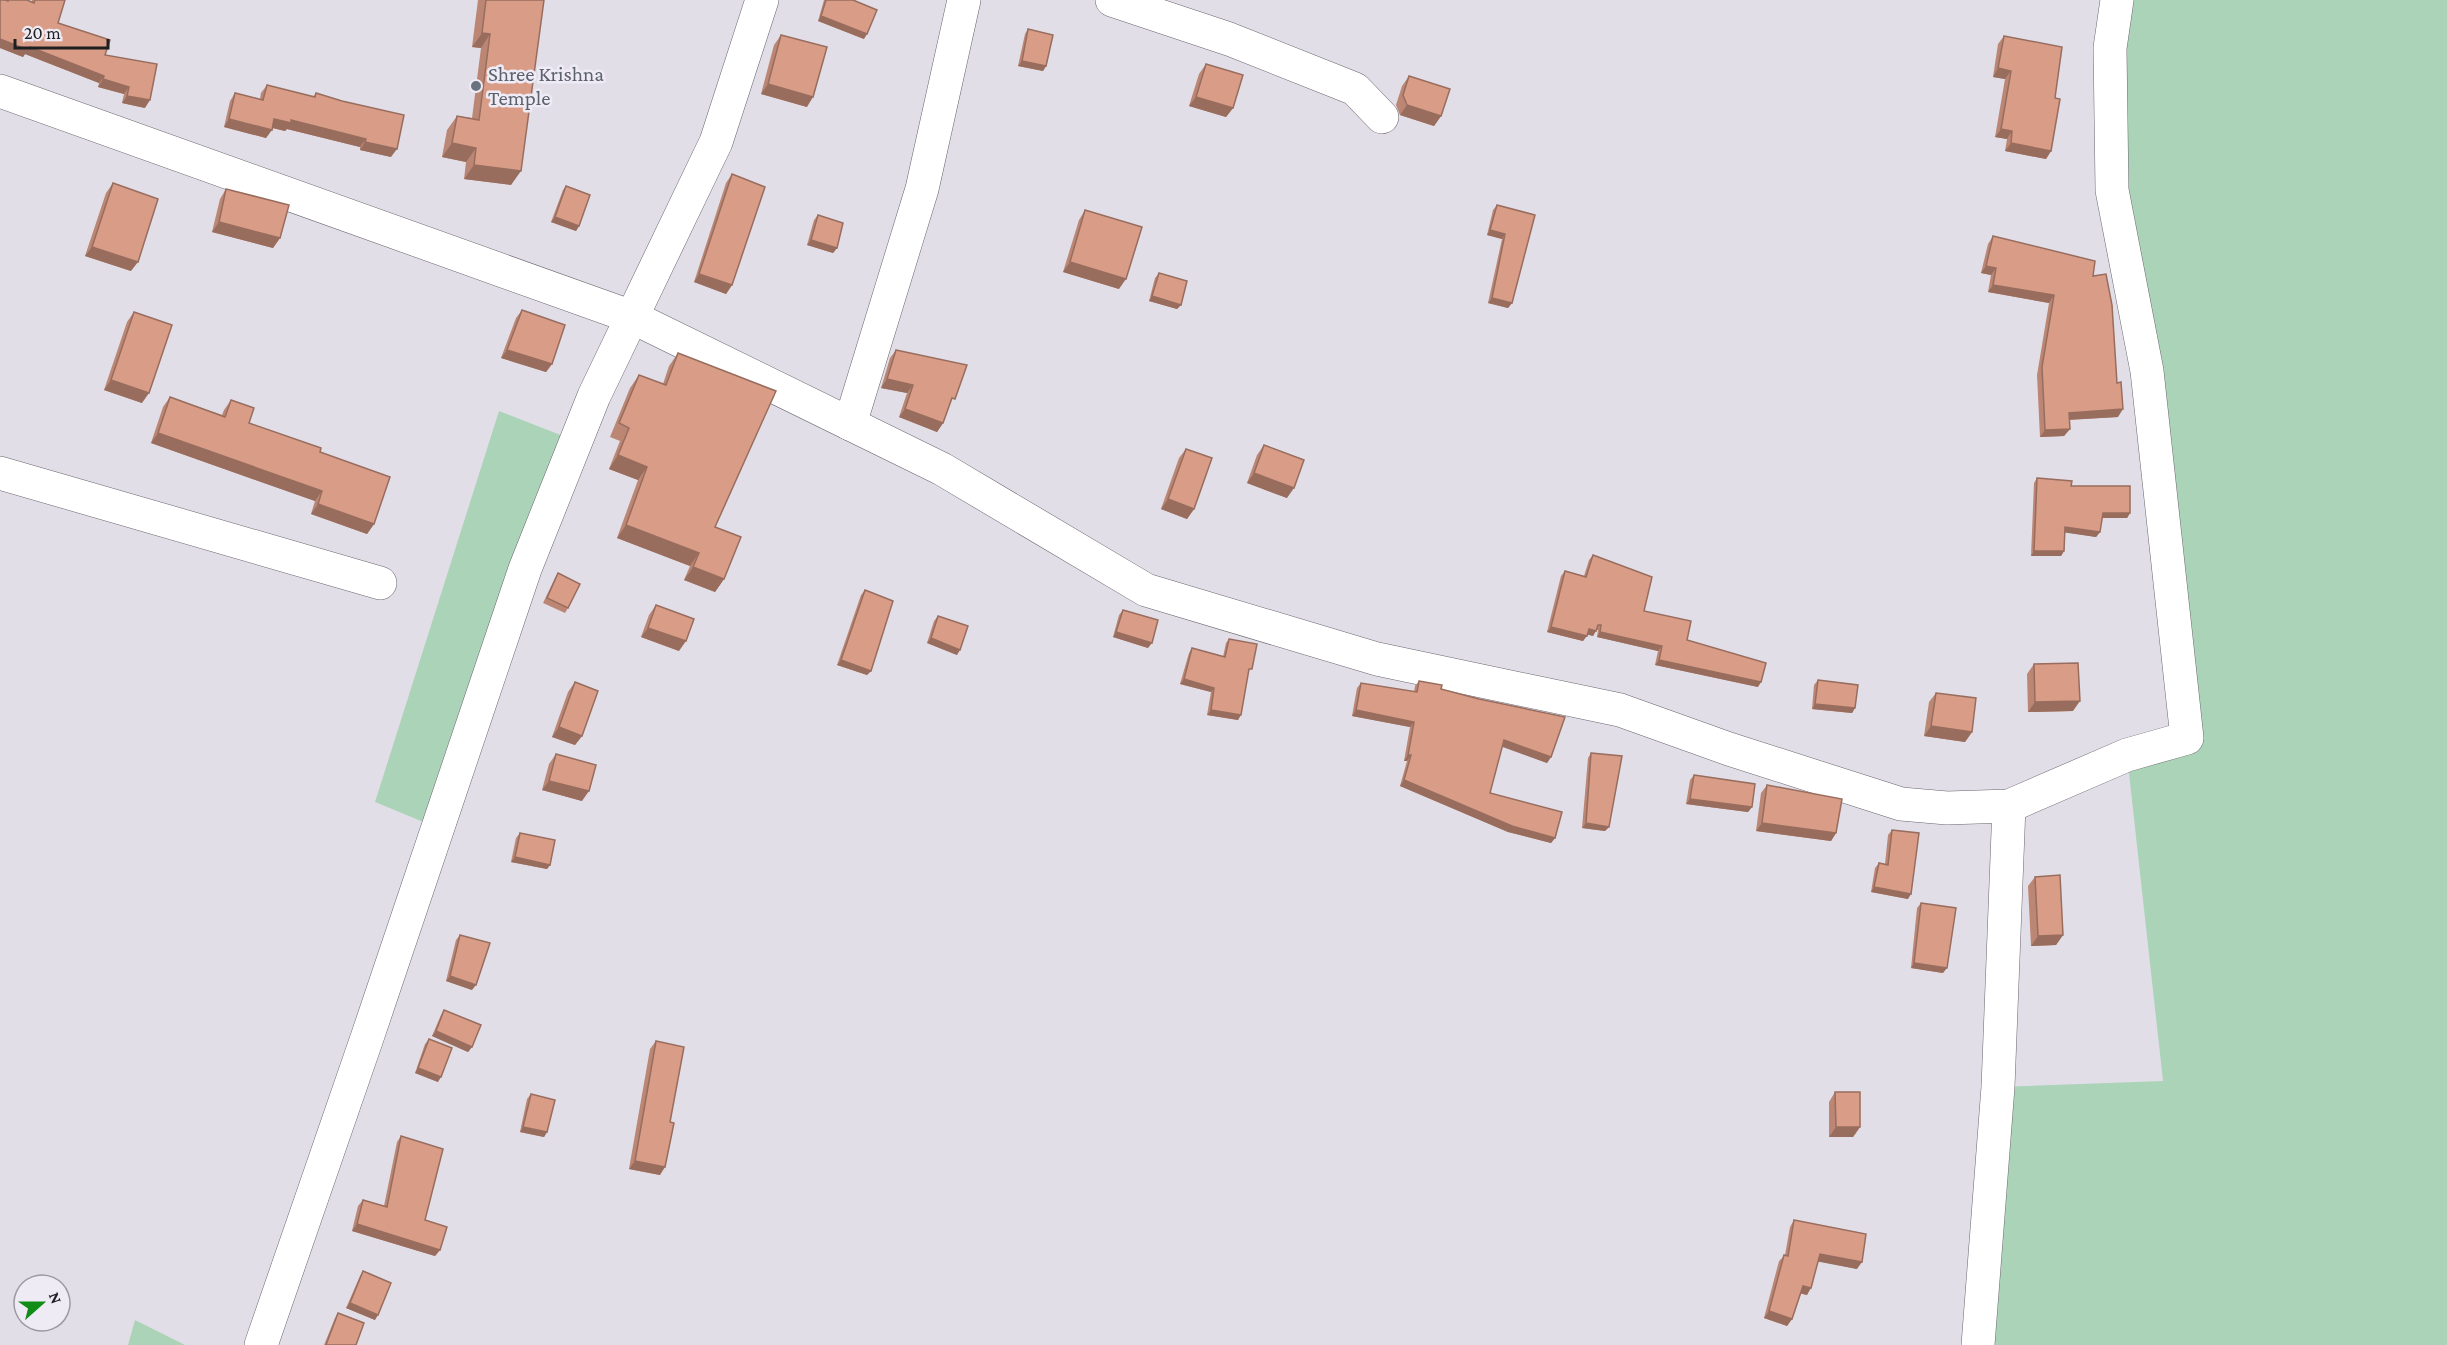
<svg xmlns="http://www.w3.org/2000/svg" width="2447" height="1345" viewBox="0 0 2447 1345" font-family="'Crimson Pro',serif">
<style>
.green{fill:#abd3b7}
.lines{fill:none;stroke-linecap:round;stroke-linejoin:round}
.minor-casing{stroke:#6a666f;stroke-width:34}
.major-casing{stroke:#6a666f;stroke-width:34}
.minor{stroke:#fff;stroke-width:33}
.major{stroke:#fff;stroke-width:33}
.wall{fill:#bb8674}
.shaded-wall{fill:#986d5e}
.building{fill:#d99c87;stroke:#986d5e;stroke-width:1.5}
.worship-dot{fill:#6b7280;stroke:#efebf5;stroke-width:2}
.labels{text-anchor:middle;stroke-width:5;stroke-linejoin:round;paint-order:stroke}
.worship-label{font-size:21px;fill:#5b616d;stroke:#efebf5;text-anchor:start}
</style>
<rect width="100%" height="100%" fill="#e2dee8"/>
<g class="green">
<path d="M2117 0H2447V1345H1978L1998 1087 2163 1081 2127 755 2186 738 2112 190Z"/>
<path d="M499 411 576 441 438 828 375 802Z"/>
<path d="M135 1320 185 1345H128Z"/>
</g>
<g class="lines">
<g class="minor-casing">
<g id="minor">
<path d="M1112 0 1229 39 1355 89 1382 117"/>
<path d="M0 91 632 317 942 469 1146 590 1377 659 1620 710 1729 749 1901 804 1947 808 2009 806 2127 755 2187 738 2147 371 2112 190 2110 48 2117 0"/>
<path d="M850 424 922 189 964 0"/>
<path d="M0 473 380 583"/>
<path d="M1978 1345 1998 1087 2009 806"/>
</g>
</g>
<g class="major-casing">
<path id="major" d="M261 1345 368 1035 525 569 594 396 716 142 762 0"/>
</g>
<use href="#minor" class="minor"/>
<use href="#major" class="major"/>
</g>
<g class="wall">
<path d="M0 0H27L31 2 32 0H65L58 23 105 55 145 108 122 103 124 94 98 87 99 83 25 54 23 57 0 48Z"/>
<path d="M478 0H544L511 185 464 179 466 162 442 157 447 130 457 116 472 118 481 48 472 47Z"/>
<path d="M824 0H853L864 39 818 21Z"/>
<path d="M1028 29 1046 66 1043 71 1018 66 1025 34Z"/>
<path d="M781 35 807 107 761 94 774 45Z"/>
<path d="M2004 36 2055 98 2051 151 2046 159 2005 151 2007 139 1995 137 2005 79 1993 77 1998 44Z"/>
<path d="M1206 64 1233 108 1226 117 1189 106 1199 74Z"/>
<path d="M1409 76 1441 116 1434 126 1400 115 1396 105 1402 86Z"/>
<path d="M267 85 313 97 316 93 391 157 360 150V147L287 129 285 131 272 128 266 138 224 127 230 101 235 93 260 99 261 93Z"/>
<path d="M732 174V285L726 294 694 282 726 183Z"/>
<path d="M113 183 131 271 85 256 106 193Z"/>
<path d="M566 186 579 226 576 231 551 222 563 190Z"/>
<path d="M226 189 280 238 273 248 212 232 220 199Z"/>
<path d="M1497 205 1535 215 1512 303 1508 308 1488 303 1502 239 1487 235 1493 210Z"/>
<path d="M1085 210 1119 289 1063 272 1079 220Z"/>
<path d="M818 215 837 248 833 253 807 245 814 220Z"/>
<path d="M1993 236 2093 276 2118 417 2069 420 2070 429 2064 436 2040 437 2037 375 2049 303 1988 292 1991 275 1981 273 1988 244Z"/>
<path d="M1159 273 1181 305 1177 309 1149 301 1155 278Z"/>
<path d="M522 310 552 364 546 372 501 358 516 318Z"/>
<path d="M134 312 142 403 104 390 127 322Z"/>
<path d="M896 350 949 407 943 423 937 432 899 417 907 393 881 388 890 358Z"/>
<path d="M678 353 715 527 724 579 715 592 684 580 690 566 617 538 638 480 609 469 620 441 610 437 630 388 639 375 663 384 669 366Z"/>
<path d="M170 397 222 415 224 410 231 400 249 423 320 452 374 524 367 534 311 514 315 501 151 443 163 407Z"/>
<path d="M1264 445 1287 498 1247 483 1257 455Z"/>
<path d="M1186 449 1194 509 1187 519 1161 509 1179 458Z"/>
<path d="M2037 478 2071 486 2130 513 2127 518H2102L2100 532 2096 537 2065 532 2064 551 2061 556H2031L2034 483Z"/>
<path d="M1593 555 1644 611 1758 687 1655 665 1658 651 1597 637 1598 630H1596L1593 636 1587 634 1583 641 1547 632 1561 576 1565 571 1584 576 1589 560Z"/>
<path d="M558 573 568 608 565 613 543 603 555 578Z"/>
<path d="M865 590 871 671 867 675 837 665 861 595Z"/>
<path d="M656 605 679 651 641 637 649 615Z"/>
<path d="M1123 610 1148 648 1113 637 1119 615Z"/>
<path d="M938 616 957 655 927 643 934 621Z"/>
<path d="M1229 639 1248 674 1238 720 1207 715 1211 692 1180 684 1189 653 1192 648 1223 657 1226 643Z"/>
<path d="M2034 664 2073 711 2028 712 2027 674Z"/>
<path d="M1818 680 1855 708 1852 713 1812 709 1814 685Z"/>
<path d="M1419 681 1441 689 1551 757 1547 763 1502 746 1490 793 1555 838 1551 843 1508 832 1400 786 1407 761H1404L1410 727 1352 716 1357 688 1361 683 1414 692 1415 686Z"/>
<path d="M575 682 582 736 575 745 552 737 568 692Z"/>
<path d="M1936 693 1972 732 1965 742 1924 736 1929 702Z"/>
<path d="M1591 753 1609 827 1605 831 1582 828 1588 758Z"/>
<path d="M556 754 582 801 542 790 549 764Z"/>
<path d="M1694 775 1752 807 1748 812 1686 804 1690 780Z"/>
<path d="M1767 785 1836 833 1831 841 1756 831 1761 793Z"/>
<path d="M1892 830 1908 899 1871 892 1875 868 1879 863 1885 864 1888 835Z"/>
<path d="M520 833 550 865 547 869 511 862 516 838Z"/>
<path d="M2035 877 2063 935 2056 945 2031 946 2028 886Z"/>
<path d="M1921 903 1943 973 1911 968 1917 908Z"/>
<path d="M460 935 472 990 446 981 456 940Z"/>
<path d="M444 1010 472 1047 468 1052 432 1036 441 1015Z"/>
<path d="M429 1039 438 1082 415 1073 425 1044Z"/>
<path d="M656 1041 660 1175 629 1169 650 1049Z"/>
<path d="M1835 1092 1860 1127 1853 1137H1829V1102Z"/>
<path d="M531 1094 547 1132 544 1137 520 1132 527 1099Z"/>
<path d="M401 1136 425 1220 440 1250 435 1256 352 1231 358 1206 363 1200 384 1206 397 1142Z"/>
<path d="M1794 1220 1857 1269 1818 1261 1807 1295 1801 1293 1792 1319 1787 1326 1764 1318 1779 1261 1785 1255 1790 1227Z"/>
<path d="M363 1271 375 1320 346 1308 360 1276Z"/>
<path d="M338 1313 356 1345H324L335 1318Z"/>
</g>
<g class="shaded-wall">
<path d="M821 16 867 34 864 39 818 21Z"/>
<path d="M482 33 490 34 481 48 472 47Z"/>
<path d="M0 39 30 47 104 76 99 83 25 54 23 57 0 48Z"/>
<path d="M1022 61 1046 66 1043 71 1018 66Z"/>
<path d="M1998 68 2011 71 2005 79 1993 77Z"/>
<path d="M103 79 129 87 124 94 98 87Z"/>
<path d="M768 84 813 97 807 107 761 94Z"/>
<path d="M127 96 150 100 145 108 122 103Z"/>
<path d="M1196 97 1233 108 1226 117 1189 106Z"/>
<path d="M1407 105 1441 116 1434 126 1400 115Z"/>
<path d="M229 119 272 130 266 138 224 127Z"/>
<path d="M274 119 291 120 366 139 360 147 287 129 285 131 269 127Z"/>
<path d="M2001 129 2012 131 2007 139 1995 137Z"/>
<path d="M365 142 397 149 391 157 360 150Z"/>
<path d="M452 143 476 148 466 162 442 157Z"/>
<path d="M2011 143 2051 151 2046 159 2005 151Z"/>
<path d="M474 165 521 171 511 185 464 179Z"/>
<path d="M555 217 579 226 576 231 551 222Z"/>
<path d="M219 222 280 238 273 248 212 232Z"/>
<path d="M1490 230 1505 234 1502 239 1487 235Z"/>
<path d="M811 240 837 248 833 253 807 245Z"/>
<path d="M92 247 138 262 131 271 85 256Z"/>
<path d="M1070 262 1126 279 1119 289 1063 272Z"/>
<path d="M1986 266 1996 268 1991 275 1981 273Z"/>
<path d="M699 274 732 285 726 294 694 282Z"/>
<path d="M1993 285 2054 295 2049 303 1988 292Z"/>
<path d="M1152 296 1181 305 1177 309 1149 301Z"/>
<path d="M1492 298 1512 303 1508 308 1488 303Z"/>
<path d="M507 350 552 364 546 372 501 358Z"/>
<path d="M887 379 913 385 907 393 881 388Z"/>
<path d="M111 380 149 393 142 403 104 390Z"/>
<path d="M905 409 943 423 937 432 899 417Z"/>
<path d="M2123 409 2118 417 2064 420 2069 413Z"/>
<path d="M2070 429 2064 436 2040 437 2045 430Z"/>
<path d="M158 433 322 491 315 501 151 443Z"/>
<path d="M618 455 647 467 638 480 609 469Z"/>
<path d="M1254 473 1294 488 1287 498 1247 483Z"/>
<path d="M1168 499 1194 509 1187 519 1161 509Z"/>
<path d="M318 504 374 524 367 534 311 514Z"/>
<path d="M2103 513H2130L2127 518H2099Z"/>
<path d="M626 525 699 553 690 566 617 538Z"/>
<path d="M2065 527 2100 532 2096 537 2061 532Z"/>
<path d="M2034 551H2064L2061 556H2031Z"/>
<path d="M693 567 724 579 715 592 684 580Z"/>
<path d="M1551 627 1587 636 1583 641 1547 632Z"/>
<path d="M648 628 686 641 679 651 641 637Z"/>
<path d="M1589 629 1596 631 1593 636 1585 634Z"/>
<path d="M1116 632 1152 643 1148 648 1113 637Z"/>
<path d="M1600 632 1662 646 1658 651 1597 637Z"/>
<path d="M931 638 960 650 957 655 927 643Z"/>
<path d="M841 660 871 671 867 675 837 665Z"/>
<path d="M1659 660 1761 682 1758 687 1655 665Z"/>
<path d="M1184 679 1214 688 1211 692 1180 684Z"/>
<path d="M2080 701 2073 711 2028 712 2035 702Z"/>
<path d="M1815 704 1855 708 1852 713 1812 709Z"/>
<path d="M1211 710 1241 715 1238 720 1207 715Z"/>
<path d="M1356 710 1414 722 1410 727 1352 716Z"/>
<path d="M1931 726 1972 732 1965 742 1924 736Z"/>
<path d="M559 727 582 736 575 745 552 737Z"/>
<path d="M1504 740 1551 757 1547 763 1500 746Z"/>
<path d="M1408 755H1411L1407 761H1404Z"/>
<path d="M1404 780 1555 838 1551 843 1508 832 1400 786Z"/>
<path d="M549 781 589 791 582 801 542 790Z"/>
<path d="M1690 799 1752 807 1748 812 1686 804Z"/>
<path d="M1586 823 1609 827 1605 831 1582 828Z"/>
<path d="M1762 823 1836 833 1831 841 1756 831Z"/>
<path d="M515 857 550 865 547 869 511 862Z"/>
<path d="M1874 887 1911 894 1908 899 1871 892Z"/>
<path d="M2063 935 2056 945 2031 946 2038 936Z"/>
<path d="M1914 963 1947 968 1943 973 1911 968Z"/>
<path d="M450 976 476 985 472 990 446 981Z"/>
<path d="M436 1031 472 1047 468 1052 432 1036Z"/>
<path d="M418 1068 441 1077 438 1082 415 1073Z"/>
<path d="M523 1127 547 1132 544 1137 520 1132Z"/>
<path d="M1836 1127H1860L1853 1137H1829Z"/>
<path d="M635 1161 665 1167 660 1175 629 1169Z"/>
<path d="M357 1224 440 1250 435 1256 352 1231Z"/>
<path d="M1820 1254 1862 1262 1857 1269 1815 1261Z"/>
<path d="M1803 1286 1811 1288 1807 1295 1798 1293Z"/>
<path d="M350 1303 378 1315 375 1320 346 1308Z"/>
<path d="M1769 1311 1792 1319 1787 1326 1764 1318Z"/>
</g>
<g class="building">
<path d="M0 0H5L8 1V0H27L34 3 35 0H65L58 23 110 40 105 55 157 64 150 100 127 96 129 87 103 79 104 76 30 47 28 50 0 39Z"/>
<path d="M486 0H544L521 171 474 165 476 148 452 143 457 116 479 120 490 34 482 33Z"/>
<path d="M826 0H853L877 10 867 34 821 16Z"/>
<path d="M1028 29 1053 35 1046 66 1022 61Z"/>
<path d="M781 35 827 47 813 97 768 84Z"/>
<path d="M2004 36 2062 47 2055 98 2060 99 2051 151 2011 143 2012 131 2001 129 2011 71 1998 68Z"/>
<path d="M1206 64 1243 75 1233 108 1196 97Z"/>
<path d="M1409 76 1450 89 1441 116 1407 105 1403 95Z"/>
<path d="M267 85 315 97 316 93 342 101 404 115 397 149 365 142 366 139 291 120V123L274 119 272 130 229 119 235 93 263 100Z"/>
<path d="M732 174 765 187 732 285 699 274Z"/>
<path d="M113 183 158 199 138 262 92 247Z"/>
<path d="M566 186 590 195 579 226 555 217Z"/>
<path d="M226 189 289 205 280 238 219 222Z"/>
<path d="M1497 205 1535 215 1512 303 1492 298 1505 234 1490 230Z"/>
<path d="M1085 210 1142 227 1126 279 1070 262Z"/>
<path d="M818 215 843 223 837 248 811 240Z"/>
<path d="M1993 236 2095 261 2093 276 2106 274 2112 305 2117 383 2121 382 2123 409 2069 413 2070 429 2045 430 2042 367 2054 295 1993 285 1996 268 1986 266Z"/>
<path d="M1159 273 1187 281 1181 305 1152 296Z"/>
<path d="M522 310 565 325 552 364 507 350Z"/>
<path d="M134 312 172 325 149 393 111 380Z"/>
<path d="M896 350 967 365 955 399 952 398 943 423 905 409 913 385 887 379Z"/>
<path d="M678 353 776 391 715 527 741 537 724 579 693 567 699 553 626 525 647 467 618 455 629 428 619 423 639 375 666 385Z"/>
<path d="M170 397 225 417 231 400 254 408 249 423 321 448 320 452 390 477 374 524 318 504 322 491 158 433Z"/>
<path d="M1264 445 1304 460 1294 488 1254 473Z"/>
<path d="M1186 449 1212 458 1194 509 1168 499Z"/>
<path d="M2037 478 2072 481 2071 486H2130V513H2103L2100 532 2065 527 2064 551H2034Z"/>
<path d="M1593 555 1652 577 1644 611 1691 621 1687 640 1766 663 1761 682 1659 660 1662 646 1600 632 1601 625H1598L1596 631 1589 629 1587 636 1551 627 1565 571 1586 577Z"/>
<path d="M558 573 580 584 568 608 547 598Z"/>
<path d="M865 590 893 601 871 671 841 660Z"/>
<path d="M656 605 694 619 686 641 648 628Z"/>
<path d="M1123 610 1158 620 1152 643 1116 632Z"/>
<path d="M938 616 968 626 960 650 931 638Z"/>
<path d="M1229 639 1257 644 1252 669H1249L1241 715 1211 710 1214 688 1184 679 1192 648 1225 657Z"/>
<path d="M2078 663 2080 701 2035 702 2034 664Z"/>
<path d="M1818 680 1858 685 1855 708 1815 704Z"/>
<path d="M1419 681 1442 685 1441 689 1479 699 1565 717 1551 757 1504 740 1490 793 1562 812 1555 838 1512 826 1404 780 1411 755H1408L1414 722 1356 710 1361 683 1417 692Z"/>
<path d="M575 682 598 691 582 736 559 727Z"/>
<path d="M1936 693 1976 698 1972 732 1931 726Z"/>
<path d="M1591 753 1622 756 1609 827 1586 823Z"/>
<path d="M556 754 596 765 589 791 549 781Z"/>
<path d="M1694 775 1755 784 1752 807 1690 799Z"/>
<path d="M1767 785 1842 799 1836 833 1762 823Z"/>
<path d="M1892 830 1919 833 1911 894 1874 887 1879 863 1888 865Z"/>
<path d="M520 833 555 840 550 865 515 857Z"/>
<path d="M2060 875 2063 935 2038 936 2035 877Z"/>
<path d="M1921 903 1956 908 1947 968 1914 963Z"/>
<path d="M460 935 490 943 476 985 450 976Z"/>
<path d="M444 1010 481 1025 472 1047 436 1031Z"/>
<path d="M429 1039 452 1048 441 1077 418 1068Z"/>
<path d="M656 1041 684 1047 670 1122 674 1123 665 1167 635 1161Z"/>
<path d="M1835 1092H1860V1127H1836Z"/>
<path d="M531 1094 555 1100 547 1132 523 1127Z"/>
<path d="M401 1136 443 1149 425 1220 447 1227 440 1250 357 1224 363 1200 387 1207Z"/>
<path d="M1794 1220 1866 1234 1862 1262 1820 1254 1811 1288 1803 1286 1792 1319 1769 1311 1784 1255 1788 1256Z"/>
<path d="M363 1271 391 1283 378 1315 350 1303Z"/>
<path d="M338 1313 364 1323 356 1345H326Z"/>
</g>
<circle class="worship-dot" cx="476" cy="86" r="6"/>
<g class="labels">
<g class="worship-label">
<text x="488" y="81">Shree Krishna<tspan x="488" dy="24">Temple</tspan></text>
</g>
</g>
<g transform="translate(42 1303) rotate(69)"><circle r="28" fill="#efebf5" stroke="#9c99a0" stroke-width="1.5"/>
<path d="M0-4.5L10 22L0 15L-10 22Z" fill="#108c17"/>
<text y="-9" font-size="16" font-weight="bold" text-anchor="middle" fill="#1f1e21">N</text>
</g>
<path d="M15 39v9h93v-9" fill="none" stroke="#1f1e21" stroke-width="3"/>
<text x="24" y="39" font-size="18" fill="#1f1e21" stroke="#efebf5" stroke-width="4.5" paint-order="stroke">20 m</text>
</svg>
